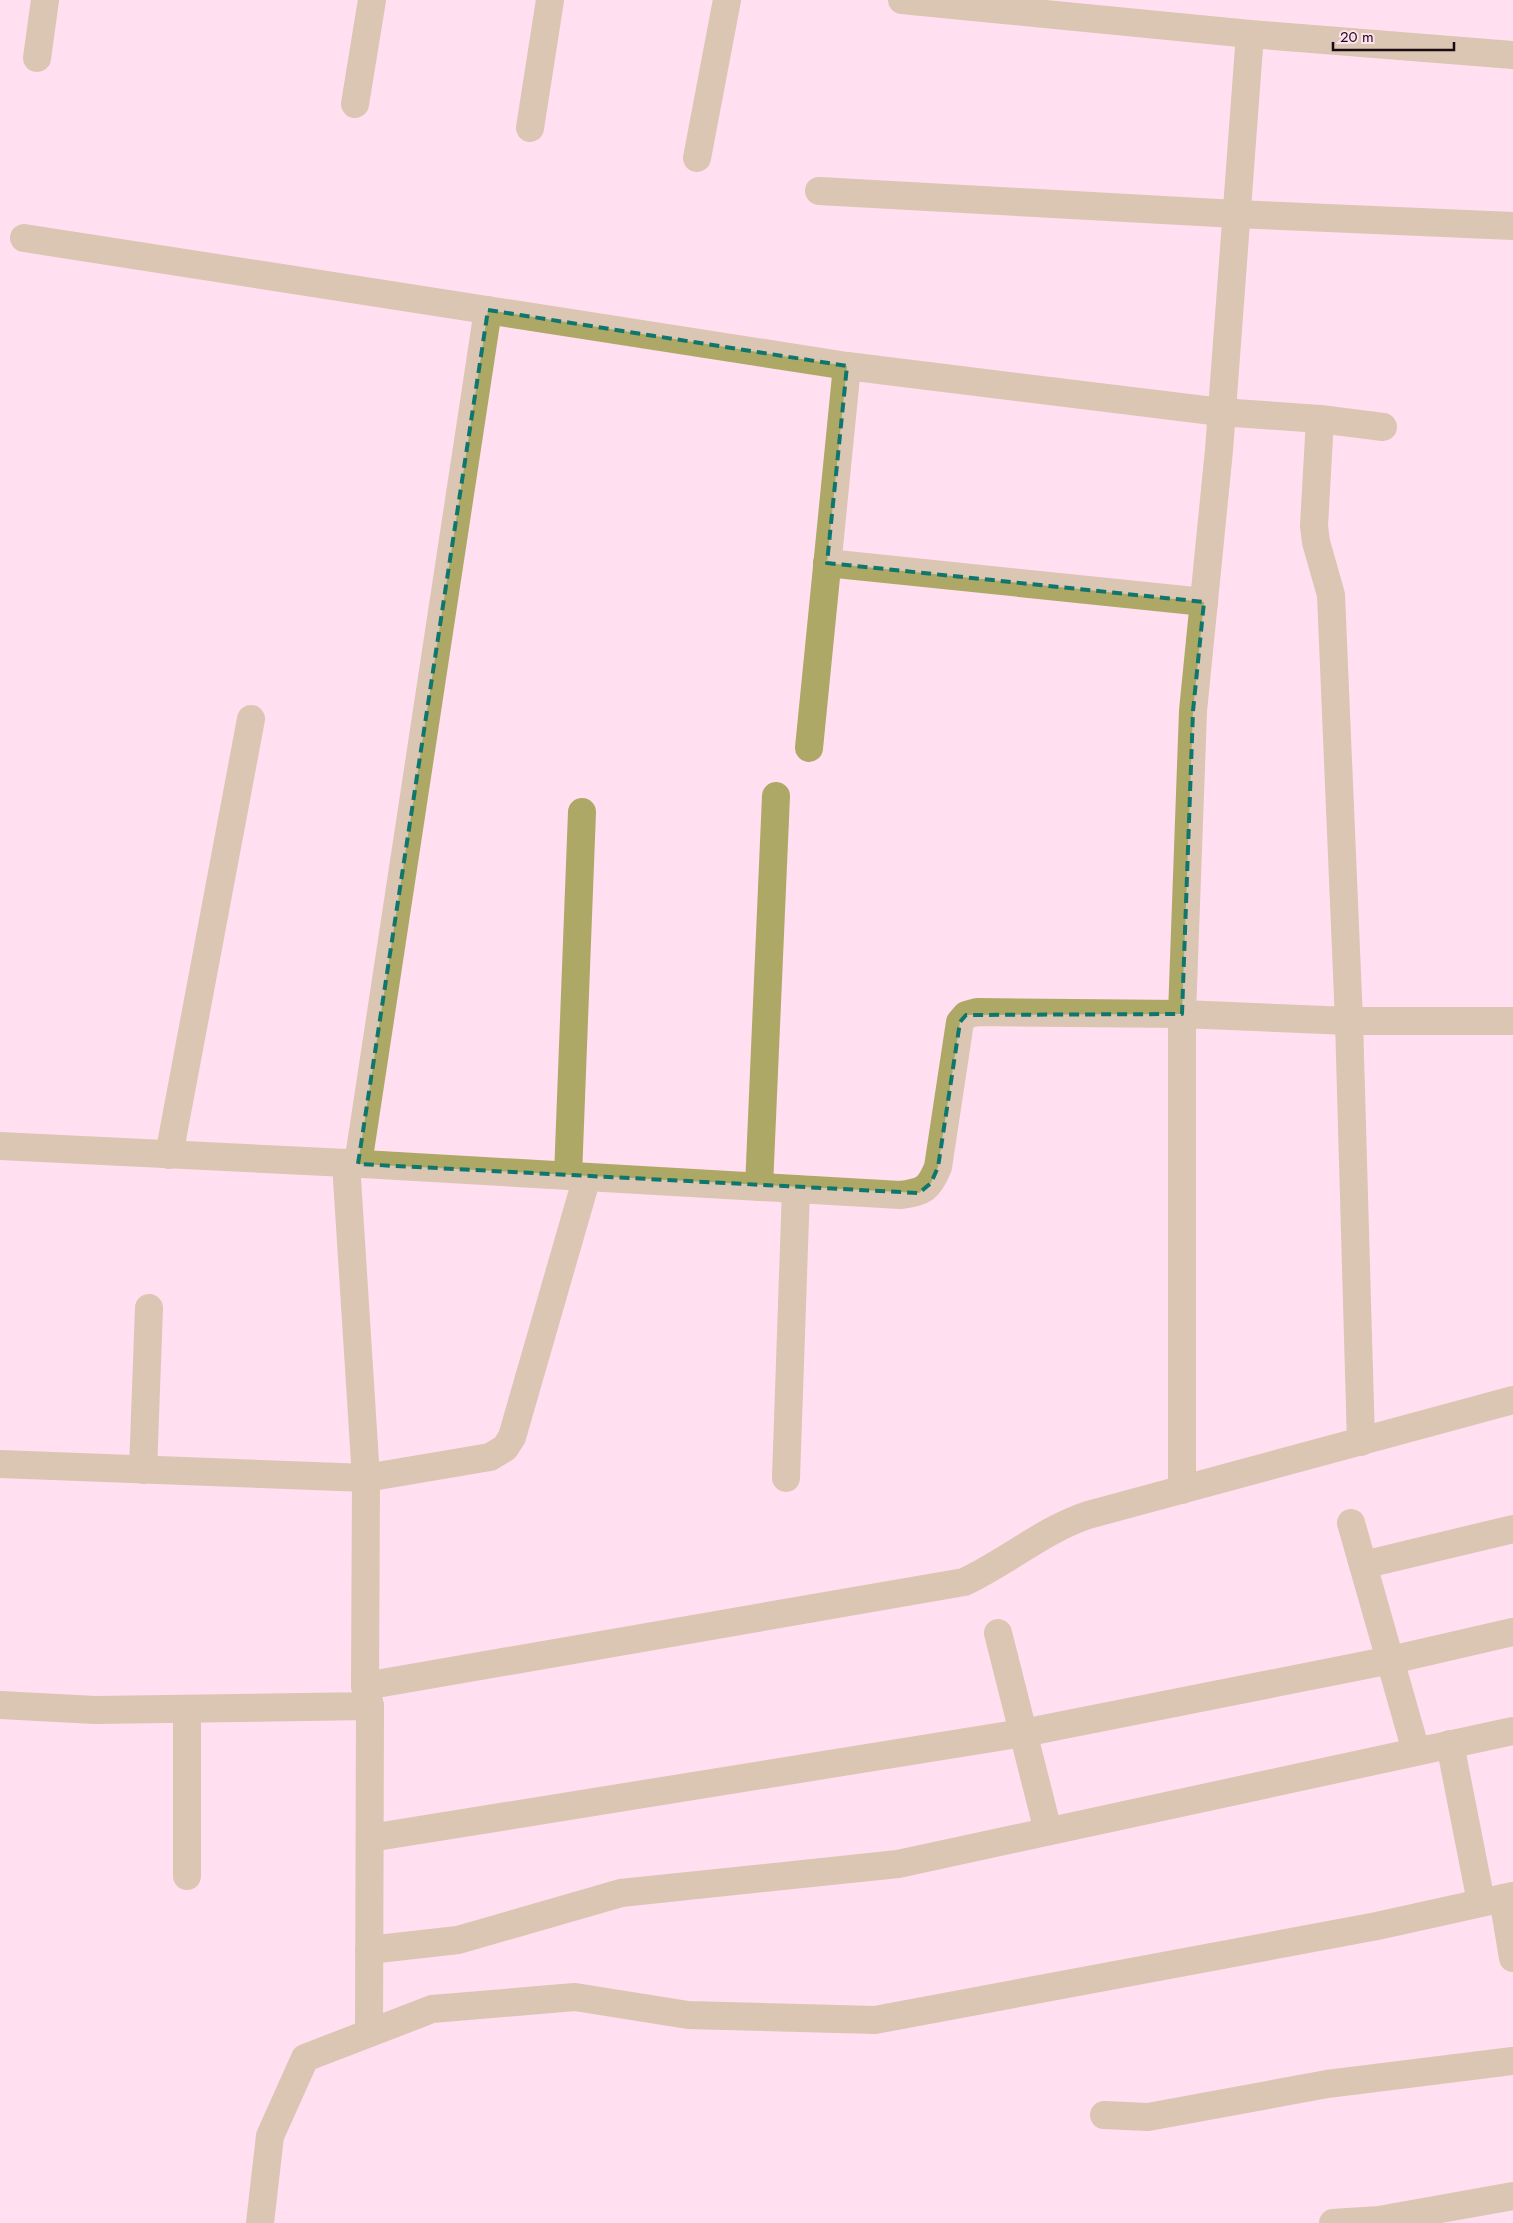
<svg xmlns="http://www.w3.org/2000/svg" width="1513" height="2223" viewBox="0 0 1513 2223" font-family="Jost,sans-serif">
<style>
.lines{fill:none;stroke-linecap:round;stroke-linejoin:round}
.minor{stroke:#ada866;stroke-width:28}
.marked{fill:none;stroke:#0f766e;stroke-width:4;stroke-dasharray:10 6;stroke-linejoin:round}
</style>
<rect width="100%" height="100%" fill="#ffdff0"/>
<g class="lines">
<g class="minor">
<path d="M902 0 1250 34 1513 55"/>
<path d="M37 58 45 0"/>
<path d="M355 104 372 0"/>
<path d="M530 128 550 0"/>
<path d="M697 158 727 0"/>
<path d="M819 191 1236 214 1513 226"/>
<path d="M24 238 847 366 1221 412 1320 419 1383 427"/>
<path d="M1320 419 1314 526 1316 542 1331 595 1349 1021 1361 1442"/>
<path d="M827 563 1204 602"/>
<path d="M809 748 847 366"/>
<path d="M0 1146 346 1163 366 1478 365 1686 370 1706 95 1710 0 1705"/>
<path d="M169 1155 251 719"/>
<path d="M346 1163 900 1195C924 1192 929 1189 938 1167L960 1022 966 1015 977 1012 1182 1014 1349 1021H1513"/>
<path d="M358 1164 488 310"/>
<path d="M568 1176 582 812"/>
<path d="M759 1187 776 796"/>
<path d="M0 1464 366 1478 490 1457 505 1448 512 1437 587 1177"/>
<path d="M143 1470 149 1308"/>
<path d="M786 1478 796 1189"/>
<path d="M1182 1490V1014L1193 711 1219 450 1250 34"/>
<path d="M1351 1523 1416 1751"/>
<path d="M1363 1565 1513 1529"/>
<path d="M998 1633 1048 1831"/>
<path d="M365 1686 964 1582C1007 1562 1043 1530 1088 1515L1513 1400"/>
<path d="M1450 1744 1481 1902"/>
<path d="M370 1838 1023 1733 1391 1660 1513 1632"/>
<path d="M187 1876V1709"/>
<path d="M1503 1898 1513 1958"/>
<path d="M369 1950 458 1940 621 1893 898 1864 1513 1731"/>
<path d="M369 2033 370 1706"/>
<path d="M1104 2115 1148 2117 1327 2084 1513 2061"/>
<path d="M260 2223 270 2136 305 2058 432 2009 575 1997 688 2015 875 2020 1377 1926 1513 1896"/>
<path d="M1333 2223 1379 2220 1513 2196"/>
</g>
</g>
<path d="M0 0H1513V2223H0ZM488 310 847 366 827 563 1204 602 1193 711 1182 1014 966 1015 960 1022 938 1167 931 1183 919 1193 358 1164Z" fill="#ffdff0" fill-opacity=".55" fill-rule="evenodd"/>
<path class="marked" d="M488 310 847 366 827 563 1204 602 1193 711 1182 1014 966 1015 960 1022 938 1167 931 1183 919 1193 358 1164Z"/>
<path d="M1333 42v8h121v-8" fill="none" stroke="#1b0a14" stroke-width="2.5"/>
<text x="1340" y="42" font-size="15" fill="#1b0a14" stroke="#ffdff0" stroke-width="4" paint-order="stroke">20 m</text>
</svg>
